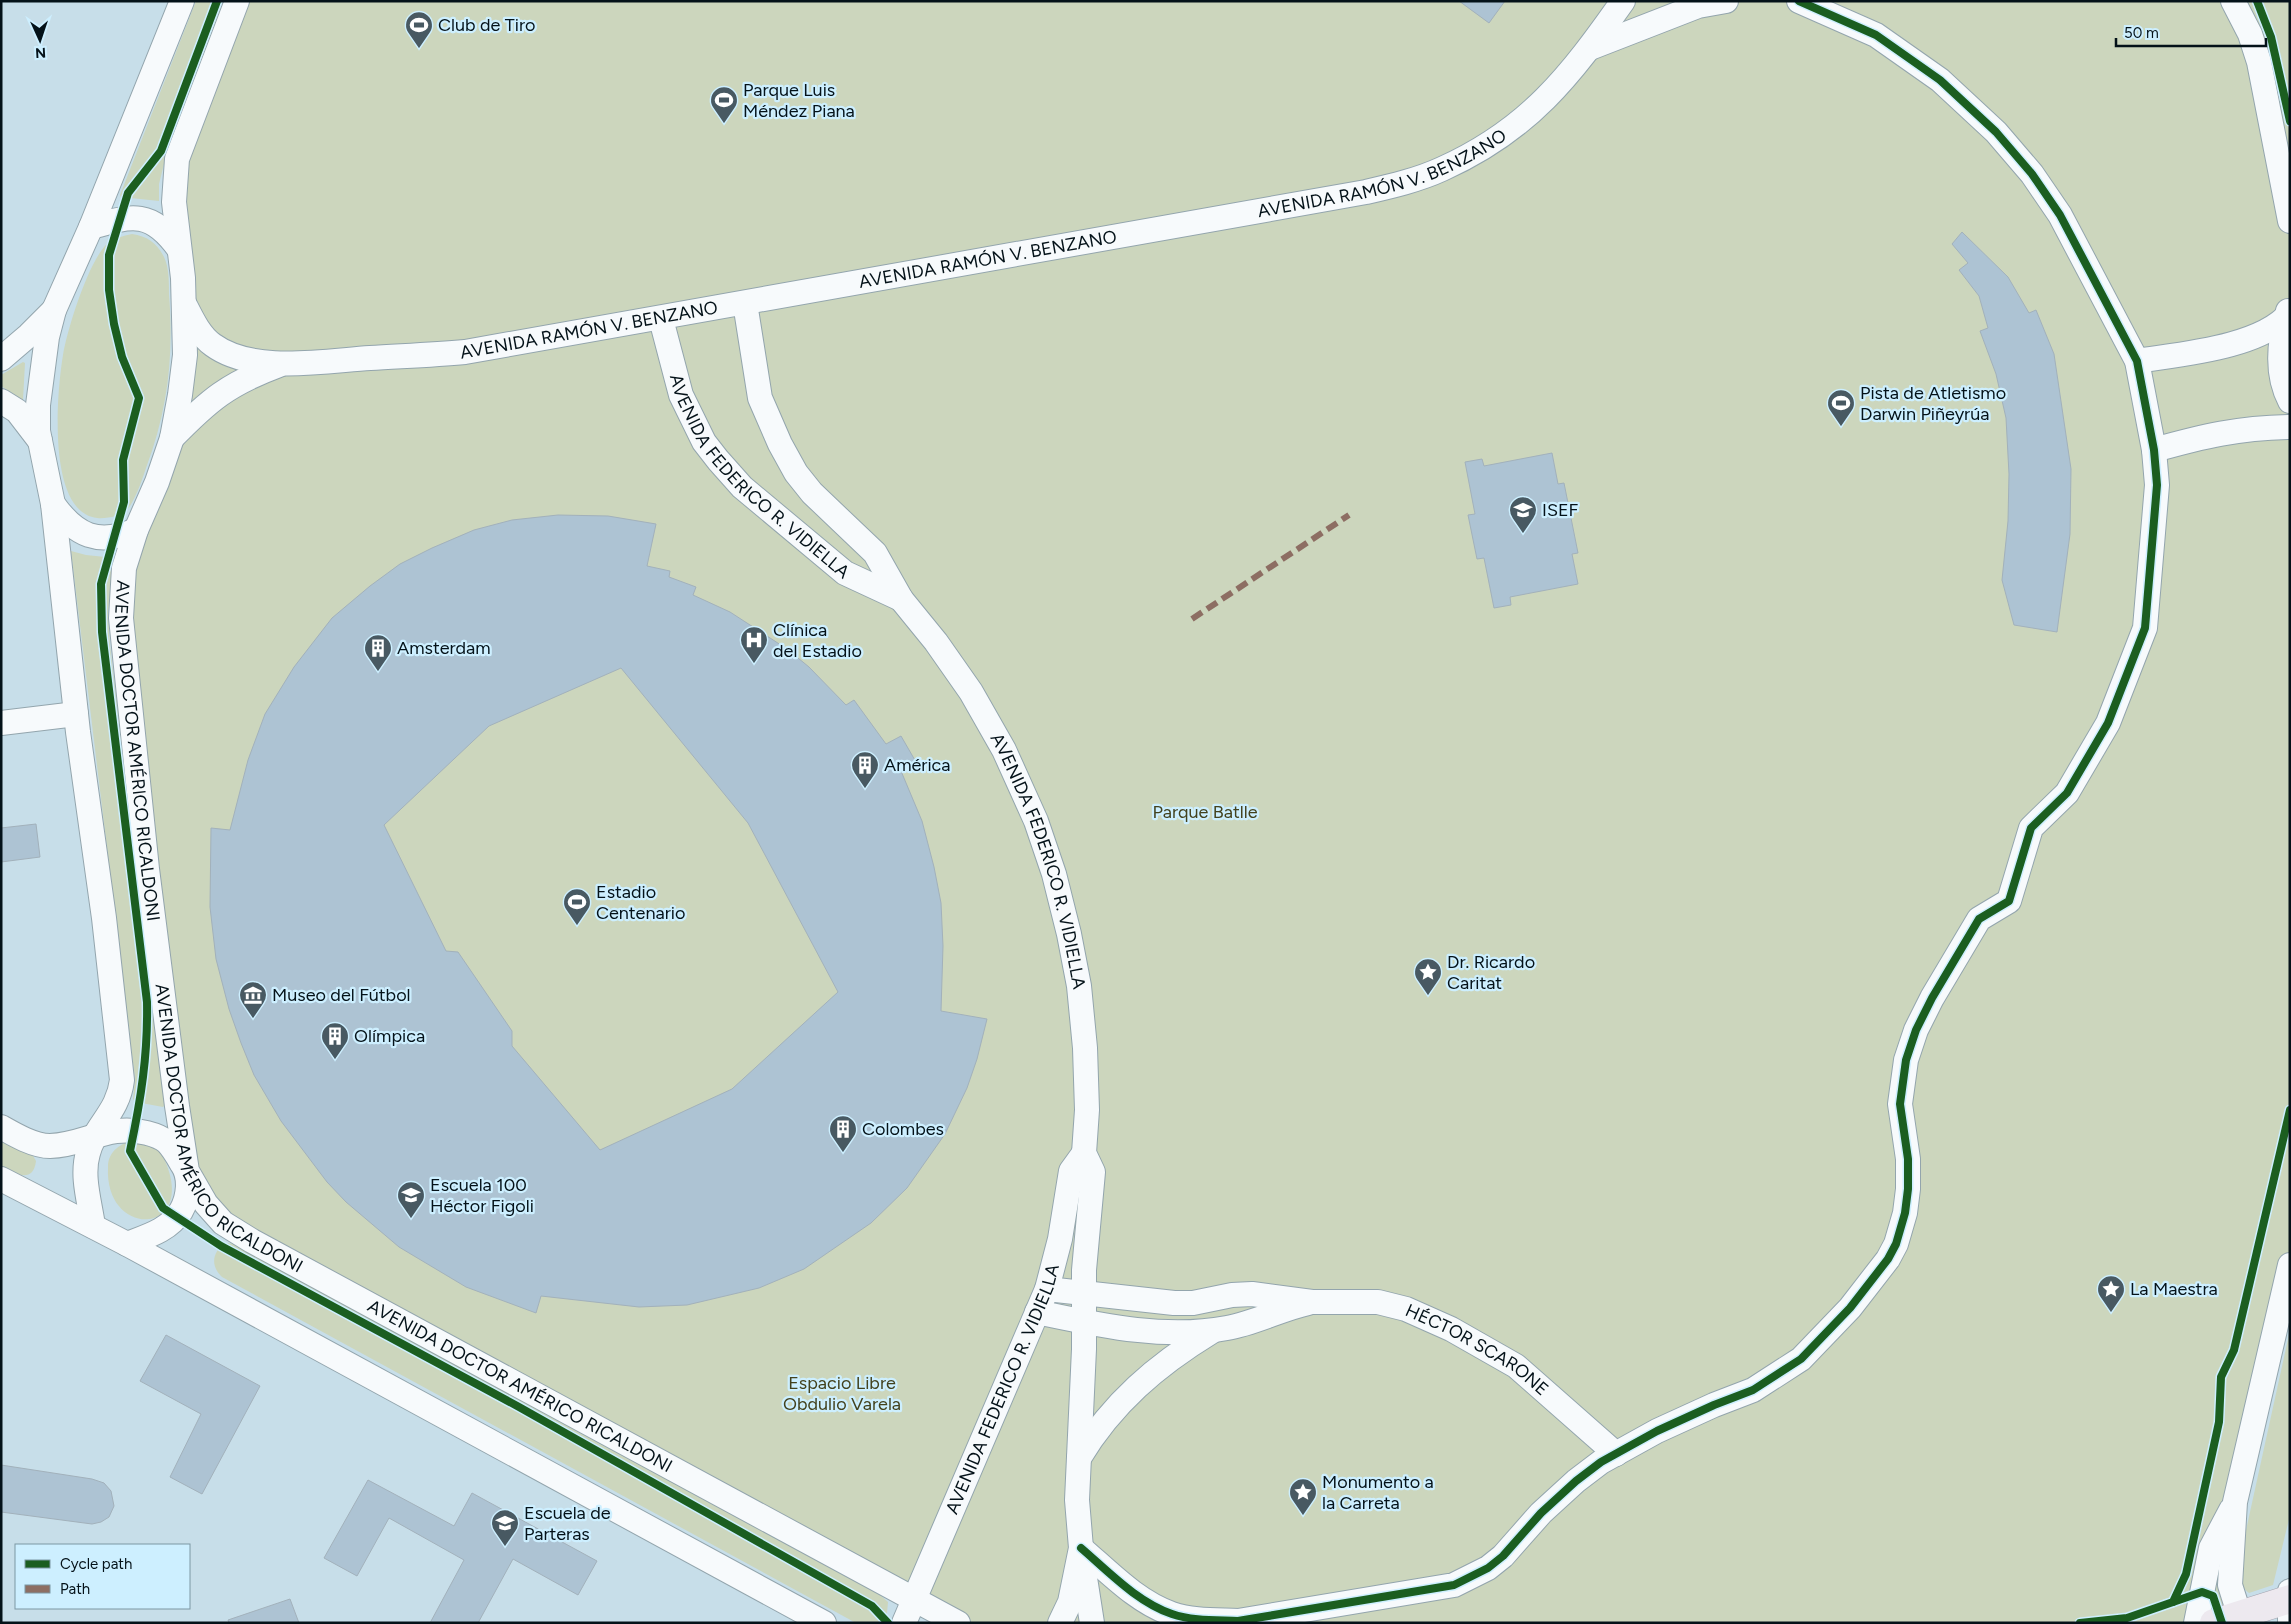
<svg xmlns="http://www.w3.org/2000/svg" width="2291" height="1624" viewBox="0 0 2291 1624" font-family="Figtree,sans-serif">
<style>
.green{fill:#ccd6bd}
.building{fill:#adc3d3;stroke:#a2b1bb;fill-rule:evenodd}
.lines{fill:none;stroke-linecap:round;stroke-linejoin:round}
.minor-casing{stroke:#93a5ad;stroke-width:26}
.major-casing{stroke:#a5a4b0;stroke-width:29}
.minor{stroke:#f7fafc;stroke-width:24}
.major{stroke:#ede9ef;stroke-width:28}
.quiet{stroke:#8d6e63;stroke-width:6;stroke-dasharray:12 6;stroke-linecap:butt}
.cycleway-casing{stroke:#cdefff;stroke-width:11}
.cycleway{stroke:#1b5e20;stroke-width:8}
.labels{text-anchor:middle;stroke-width:4.5;stroke-linejoin:round;paint-order:stroke}
.poi-label{font-size:18px;fill:#041219;stroke:#cdefff;text-anchor:start}
.street-label{font-size:18px;fill:#041219;stroke:#cdefff}
.park-label{font-size:18px;fill:#43421e;stroke:#cdefff}
</style>
<rect width="100%" height="100%" fill="#c7dee9"/>
<g class="green">
<path d="M196 1H223L167 152 159 184V201L121 197 120 195Z"/>
<path d="M237 1H2233L2290 221V1265L2235 1502 2239 1615 2214 1623H958L206 1204 177 1106 121 618 180 395 174 202Z"/>
<path d="M2246 1H2290V155L2287 149Z"/>
<path d="M132 234C147 236 157 243 164 257 169 267 169 282 169 294 174 356 168 409 146 468 142 480 137 495 130 506 124 516 107 519 97 518 46 512 57 391 63 355 67 330 89 259 108 243 114 238 123 236 132 234Z"/>
<path d="M23 362 25 363 23 400 1 386V375Z"/>
<path d="M71 551 86 555 115 558 108 612 110 646 165 1105 163 1107 136 1102 133 1099 135 1079Z"/>
<path d="M1 1136 32 1154 36 1161C33 1185 14 1173 1 1166Z"/>
<path d="M135 1140 158 1147C209 1235 104 1244 108 1167 108 1151 121 1143 135 1140Z"/>
<path d="M226 1243 238 1244 879 1594 888 1602 887 1613 881 1623H856L222 1277C210 1266 212 1251 226 1243Z"/>
<path d="M2290 1330V1515L2273 1585 2249 1593C2237 1585 2241 1567 2241 1553Z"/>
</g>
<g class="building">
<path d="M1459 1H1505L1489 23Z"/>
<path d="M1962 232 2008 277 2029 313 2036 310 2054 354 2071 469 2070 534 2057 632 2014 625 2002 580 2008 521 2009 474 2006 418 1996 374 1980 331 1988 328 1979 296 1959 270 1968 263 1952 244Z"/>
<path d="M1552 453 1558 484 1564 483 1578 553 1572 554 1578 584 1510 597 1511 605 1494 608 1484 558 1477 559 1468 515 1475 514 1465 462 1482 459 1484 466Z"/>
<path d="M558 515 608 516 656 524 647 566 670 571 669 577 696 587 693 595 730 612 787 649 809 667 846 705 854 700 886 744 901 736 916 762 901 771 922 821 934 867 941 903 943 946 941 1011 987 1019 977 1059 967 1088 945 1134 907 1188 871 1223 804 1269 759 1288 687 1305 639 1307 541 1296 536 1313 466 1287 399 1247 346 1202 327 1182 281 1121 254 1075 241 1043 229 1009 216 959 210 907 211 828 230 830 248 760 265 714 294 667 332 618 370 586 400 564 432 548 474 530 512 520ZM621 668 748 823 838 992 732 1089 600 1150 512 1046V1031L458 952 446 951 384 825 489 726Z"/>
<path d="M36 824 40 857 1 862V828Z"/>
<path d="M166 1335 260 1386 202 1494 170 1477 201 1414 140 1381Z"/>
<path d="M1 1465 92 1479 104 1483 111 1491 114 1506 109 1517 101 1522 92 1524 1 1512Z"/>
<path d="M368 1480 454 1526 472 1493 597 1561 578 1595 513 1559 478 1623H430L464 1560 389 1518 357 1576 324 1558Z"/>
<path d="M290 1599 299 1623H229L228 1620Z"/>
</g>
<g class="lines">
<g class="minor-casing">
<g id="minor">
<path id="s1" d="M237 1 177 159 174 202 183 278 185 355 180 395 172 438 157 482 136 530 124 568 121 618 147 869 177 1106 187 1171 206 1204 223 1223 252 1241 958 1623"/>
<path d="M2233 1 2250 34 2259 62 2290 221"/>
<path d="M1590 48 1698 6 1726 1"/>
<path d="M91 227C133 215 151 210 179 249"/>
<path id="s2" d="M745 303 760 398 780 444 796 473 812 493 875 553 901 599 936 642 971 692 1004 750 1036 821 1054 874 1069 934 1079 986 1085 1048 1087 1110 1084 1153 1093 1172 1084 1270V1349L1077 1500 1081 1548 1070 1602 1060 1623"/>
<path id="s3" d="M185 305C192 319 200 336 213 345 253 374 323 361 370 358 402 356 433 355 465 352L1366 192C1392 186 1418 180 1442 169 1529 130 1570 76 1623 1"/>
<path d="M2288 311C2279 341 2275 373 2290 401"/>
<path id="s4" d="M661 319 681 395 704 442 718 460 742 487 845 573 901 599"/>
<path d="M1 359 29 335 54 310"/>
<path d="M2137 361C2180 354 2260 348 2290 313"/>
<path d="M1 401 17 411 40 441"/>
<path d="M172 438C209 400 228 384 279 365"/>
<path d="M2154 450C2204 436 2238 428 2290 427"/>
<path d="M53 504C76 536 98 546 136 530"/>
<path d="M1 723 76 714"/>
<path d="M1 1127C15 1135 34 1146 50 1146 86 1145 108 1123 147 1133 155 1135 161 1137 167 1142 173 1148 178 1157 182 1164 191 1177 189 1197 181 1211 169 1230 148 1236 127 1244"/>
<path d="M1 1179 127 1244 824 1623"/>
<path d="M93 1226C90 1203 81 1176 88 1153 95 1125 118 1113 122 1080L104 918 78 732 53 504 38 431V405L47 337 54 310 91 227 182 1"/>
<path id="s5" d="M1047 1289 1174 1303H1193L1232 1295 1252 1294 1312 1302H1378L1406 1309 1451 1329 1516 1366 1616 1454"/>
<path d="M1037 1312C1099 1325 1164 1340 1227 1328 1255 1323 1281 1309 1308 1303"/>
<path d="M1079 1458C1112 1403 1157 1365 1211 1332"/>
<path d="M1081 1548C1109 1572 1137 1602 1172 1614 1192 1621 1217 1620 1238 1621L1454 1585 1488 1568 1503 1556 1541 1513 1576 1481 1601 1462 1657 1431 1714 1405 1753 1390 1801 1359 1850 1308 1888 1259 1896 1244 1905 1213 1908 1189V1159L1900 1104 1906 1060 1916 1030 1932 998 1979 919 2009 901 2031 828 2067 793 2108 723 2145 628 2157 485 2154 450 2137 361 2060 215 2032 174 1996 132 1940 80 1876 35 1799 1"/>
<path d="M1083 1565 1092 1623"/>
<path id="s6" d="M904 1623 1047 1289 1060 1239 1071 1171 1084 1153"/>
<path d="M2196 1623 2211 1548 2231 1510"/>
<path d="M2242 1623 2230 1585 2235 1502 2290 1265"/>
<path d="M2290 1623V1591"/>
</g>
</g>
<g class="major-casing">
<path id="major" d="M2214 1623 2290 1599"/>
</g>
<use href="#minor" class="minor"/>
<use href="#major" class="major"/>
<path class="quiet" d="M1192 619 1349 515"/>
<g class="cycleway-casing">
<g id="cycleway">
<path d="M217 1 161 151 128 193 109 255V290L114 324 122 357 139 398 123 460 124 502 101 584 102 632 147 1002C148 1055 141 1099 130 1151L163 1208 221 1246 519 1407 872 1606 888 1623"/>
<path d="M2257 1 2271 37 2290 121"/>
<path d="M1081 1548C1109 1572 1137 1602 1172 1614 1192 1621 1217 1620 1238 1621L1454 1585 1488 1568 1503 1556 1541 1513 1576 1481 1601 1462 1657 1431 1714 1405 1753 1390 1801 1359 1850 1308 1888 1259 1896 1244 1905 1213 1908 1189V1159L1900 1104 1906 1060 1916 1030 1932 998 1979 919 2009 901 2031 828 2067 793 2108 723 2145 628 2157 485 2154 450 2137 361 2060 215 2032 174 1996 132 1940 80 1876 35 1799 1"/>
<path d="M2173 1602 2202 1592 2213 1596 2222 1623"/>
<path d="M2080 1623 2127 1618 2173 1602 2186 1574 2219 1422 2221 1377 2234 1350 2290 1110"/>
</g>
</g>
<use href="#cycleway" class="cycleway"/>
</g>
<defs>
<g id="stadium-pin" transform="scale(1.4375)"><path d="M0 17L-7.5 6A9.5 9.5 0 1 1 7.5 6Z" fill="#485962" stroke="#cdefff"/><path d="M0-5a6.5 5 0 1 0 0 10a6.5 5 0 1 0 0-10ZM-3.5-1.8h7v3.6h-7Z" fill="#fff"/></g>
<g id="university-pin" transform="scale(1.4375)"><path d="M0 17L-7.5 6A9.5 9.5 0 1 1 7.5 6Z" fill="#485962" stroke="#cdefff"/><path d="M0-5L7-2L0 1L-7-2ZM-4 1L0 2.5L4 1V4Q0 6-4 4Z" fill="#fff"/></g>
<g id="hospital-pin" transform="scale(1.4375)"><path d="M0 17L-7.5 6A9.5 9.5 0 1 1 7.5 6Z" fill="#485962" stroke="#cdefff"/><path d="M-5-5h3v3.5h4V-5h3V5h-3V1.5h-4V5h-3Z" fill="#fff"/></g>
<g id="building-pin" transform="scale(1.4375)"><path d="M0 17L-7.5 6A9.5 9.5 0 1 1 7.5 6Z" fill="#485962" stroke="#cdefff"/><path d="M-4-6H4V6H1V3H-1V6H-4ZM-2.5-4.3h1.7v1.8h-1.7ZM.8-4.3h1.7v1.8H.8ZM-2.5-1h1.7V.8h-1.7ZM.8-1h1.7V.8H.8Z" fill="#fff"/></g>
<g id="sight-pin" transform="scale(1.4375)"><path d="M0 17L-7.5 6A9.5 9.5 0 1 1 7.5 6Z" fill="#485962" stroke="#cdefff"/><path d="M0-6L1.8-2.2L6-1.7L2.9 1.2L3.7 5.4L0 3.3L-3.7 5.4L-2.9 1.2L-6-1.7L-1.8-2.2Z" fill="#fff"/></g>
<g id="museum-pin" transform="scale(1.4375)"><path d="M0 17L-7.5 6A9.5 9.5 0 1 1 7.5 6Z" fill="#485962" stroke="#cdefff"/><path d="M0-6L6-3V-2H-6V-3ZM-5-1h2V3h-2ZM-1-1h2V3h-2ZM3-1h2V3H3ZM-6 4H6V6H-6Z" fill="#fff"/></g>
<g id="school-pin" transform="scale(1.4375)"><path d="M0 17L-7.5 6A9.5 9.5 0 1 1 7.5 6Z" fill="#485962" stroke="#cdefff"/><path d="M0-5L7-2L0 1L-7-2ZM-4 1L0 2.5L4 1V4Q0 6-4 4Z" fill="#fff"/></g>
</defs>
<g fill-rule="evenodd">
<use href="#stadium-pin" x="419" y="25"/>
<use href="#stadium-pin" x="724" y="100"/>
<use href="#stadium-pin" x="1841" y="403"/>
<use href="#university-pin" x="1523" y="510"/>
<use href="#hospital-pin" x="754" y="640"/>
<use href="#building-pin" x="378" y="648"/>
<use href="#building-pin" x="865" y="765"/>
<use href="#stadium-pin" x="577" y="902"/>
<use href="#sight-pin" x="1428" y="972"/>
<use href="#museum-pin" x="253" y="995"/>
<use href="#building-pin" x="335" y="1036"/>
<use href="#building-pin" x="843" y="1129"/>
<use href="#school-pin" x="411" y="1195"/>
<use href="#sight-pin" x="2111" y="1289"/>
<use href="#sight-pin" x="1303" y="1492"/>
<use href="#university-pin" x="505" y="1523"/>
</g>
<g class="labels">
<g class="poi-label">
<text x="438" y="31">Club de Tiro</text>
<text x="743" y="96">Parque Luis<tspan x="743" dy="21">Méndez Piana</tspan></text>
<text x="1860" y="399">Pista de Atletismo<tspan x="1860" dy="21">Darwin Piñeyrúa</tspan></text>
<text x="1542" y="516">ISEF</text>
<text x="773" y="636">Clínica<tspan x="773" dy="21">del Estadio</tspan></text>
<text x="397" y="654">Amsterdam</text>
<text x="884" y="771">América</text>
<text x="596" y="898">Estadio<tspan x="596" dy="21">Centenario</tspan></text>
<text x="1447" y="968">Dr. Ricardo<tspan x="1447" dy="21">Caritat</tspan></text>
<text x="272" y="1001">Museo del Fútbol</text>
<text x="354" y="1042">Olímpica</text>
<text x="862" y="1135">Colombes</text>
<text x="430" y="1191">Escuela 100<tspan x="430" dy="21">Héctor Figoli</tspan></text>
<text x="2130" y="1295">La Maestra</text>
<text x="1322" y="1488">Monumento a<tspan x="1322" dy="21">la Carreta</tspan></text>
<text x="524" y="1519">Escuela de<tspan x="524" dy="21">Parteras</tspan></text>
</g>
<g class="street-label">
<text dy="6" stroke="none"><textPath href="#s3" startOffset="1241">AVENIDA RAMÓN V. BENZANO</textPath></text>
<text dy="6" stroke="none"><textPath href="#s3" startOffset="836">AVENIDA RAMÓN V. BENZANO</textPath></text>
<text dy="6" stroke="none"><textPath href="#s3" startOffset="431">AVENIDA RAMÓN V. BENZANO</textPath></text>
<text dy="6" stroke="none"><textPath href="#s4" startOffset="192">AVENIDA FEDERICO R. VIDIELLA</textPath></text>
<text dy="6" stroke="none"><textPath href="#s1" startOffset="772">AVENIDA DOCTOR AMÉRICO RICALDONI</textPath></text>
<text dy="6" stroke="none"><textPath href="#s2" startOffset="645">AVENIDA FEDERICO R. VIDIELLA</textPath></text>
<text dy="6" stroke="none"><textPath href="#s1" startOffset="1178">AVENIDA DOCTOR AMÉRICO RICALDONI</textPath></text>
<text dy="6" stroke="none"><textPath href="#s5" startOffset="444">HÉCTOR SCARONE</textPath></text>
<text dy="6" stroke="none"><textPath href="#s1" startOffset="1598">AVENIDA DOCTOR AMÉRICO RICALDONI</textPath></text>
<text dy="6" stroke="none"><textPath href="#s6" startOffset="254">AVENIDA FEDERICO R. VIDIELLA</textPath></text>
</g>
<g class="park-label">
<text x="1205" y="818">Parque Batlle</text>
<text x="842" y="1389">Espacio Libre<tspan x="842" dy="21">Obdulio Varela</tspan></text>
</g>
</g>
<rect width="2291" height="1624" fill="none" stroke="#041219" stroke-width="5"/>
<rect x="15" y="1544" width="175" height="65" fill="#cdefff" stroke="#7d97a3"/>
<rect x="25" y="1560" width="25" height="8" fill="#1b5e20" stroke="#7d97a3"/>
<text x="60" y="1569" font-size="15" fill="#041219">Cycle path</text>
<rect x="25" y="1585" width="25" height="8" fill="#8d6e63" stroke="#7d97a3"/>
<text x="60" y="1594" font-size="15" fill="#041219">Path</text>
<g transform="translate(40 40) rotate(177)" stroke="#cdefff" stroke-width="4" paint-order="stroke">
<path d="M0-4L9 19L0 12L-9 19Z" fill="#041219"/>
<text y="-8" font-size="14" font-weight="bold" text-anchor="middle" fill="#041219">N</text>
</g>
<path d="M2116 38v8h150v-8" fill="none" stroke="#041219" stroke-width="2.5"/>
<text x="2124" y="38" font-size="15" fill="#041219" stroke="#cdefff" stroke-width="4" paint-order="stroke">50 m</text>
</svg>
